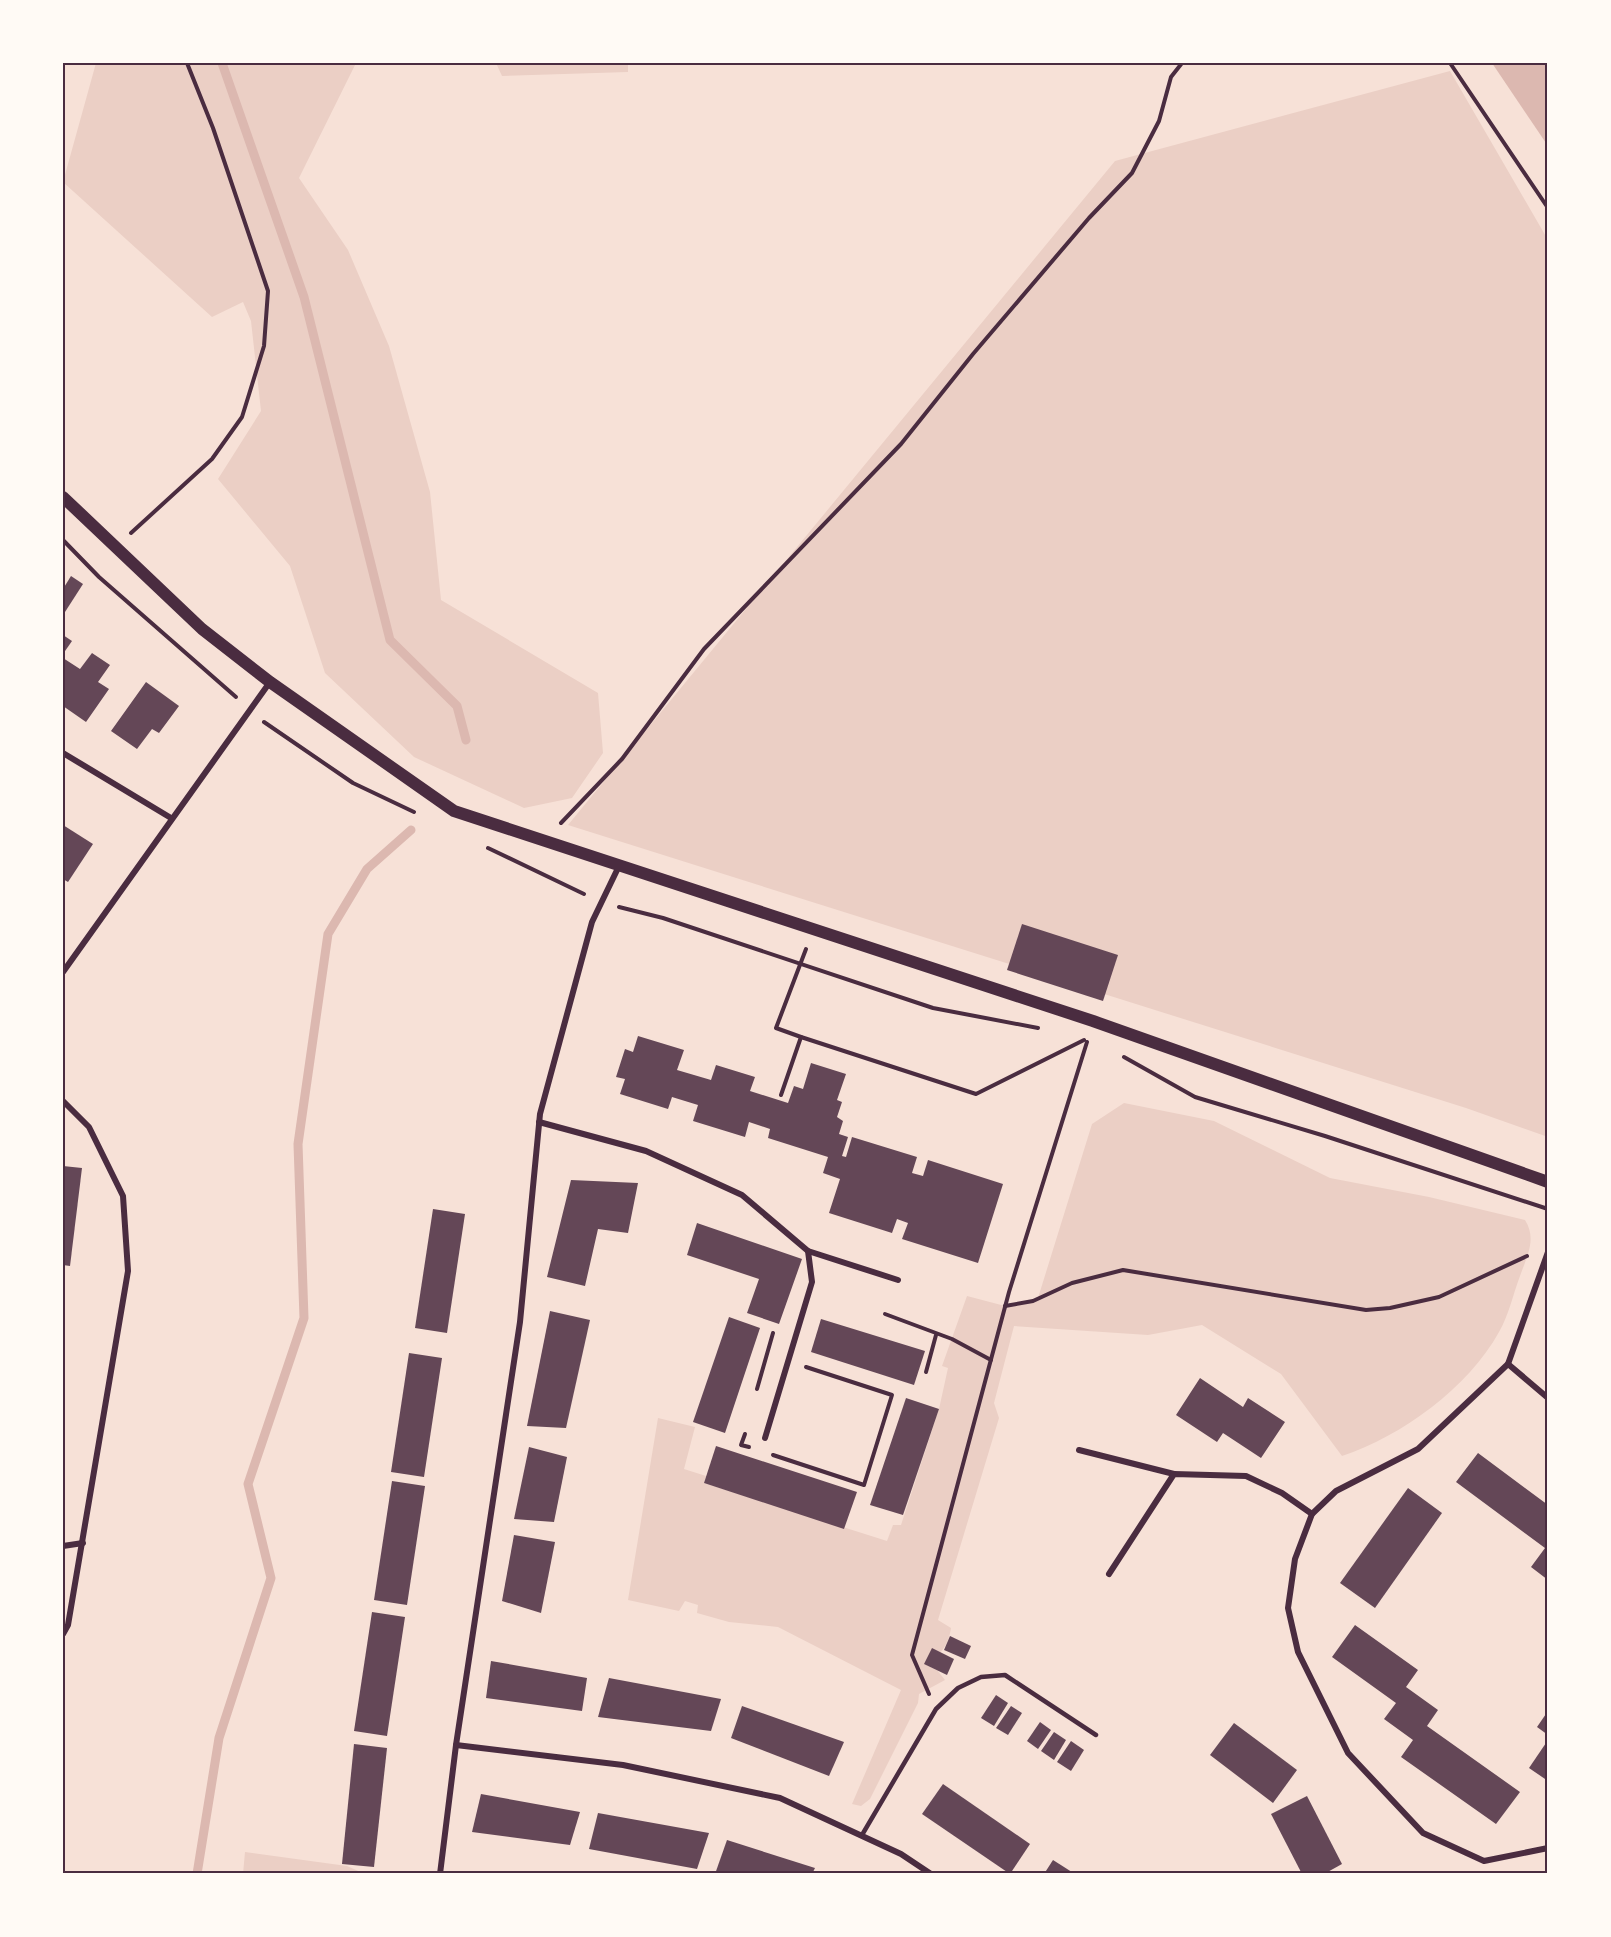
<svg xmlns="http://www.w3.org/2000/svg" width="1611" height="1937" viewBox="0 0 1611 1937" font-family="'Varela Round',sans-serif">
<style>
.green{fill:#ebcfc5}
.water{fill:#dcb8b0}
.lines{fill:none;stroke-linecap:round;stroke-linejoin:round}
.stream{stroke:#dcb8b0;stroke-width:9}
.building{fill:#644757}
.path{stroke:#4a2c40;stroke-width:4}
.service{stroke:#4a2c40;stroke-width:4.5}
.minor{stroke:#4a2c40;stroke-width:6}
.secondary{stroke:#4a2c40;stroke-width:12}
.neatline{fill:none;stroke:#4a2c40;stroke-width:2}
</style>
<rect width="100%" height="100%" fill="#f7e1d7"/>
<g class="green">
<path d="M96 63H356L299 178 348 250 389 346 430 492 441 600 598 693 603 753 572 798 524 808 414 757 325 673 290 566 218 479 261 411 251 321 243 302 212 317 63 182Z"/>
<path d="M496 63H628V72L502 76Z"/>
<path d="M1450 71 1548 240V1137L1466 1108 568 825 1115 161Z"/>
<path d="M1124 1103 1214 1121 1330 1178 1429 1197 1525 1220C1537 1239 1527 1256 1520 1276 1513 1294 1509 1315 1499 1332 1468 1388 1402 1436 1342 1456L1281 1374 1202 1325 1148 1335 1014 1326 994 1403 999 1418 938 1620 951 1628C948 1647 940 1655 925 1664L937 1670 945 1680 919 1694 918 1703 870 1799 861 1806 852 1804 901 1690 778 1627 729 1622 697 1613 698 1605 685 1601 679 1611 628 1600 658 1418 695 1427 684 1469 706 1476 704 1483 887 1541 893 1525H901L939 1409 948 1368 942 1366 967 1296 1005 1306 1038 1298 1092 1124Z"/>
<path d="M245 1852 347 1866 365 1874H243Z"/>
</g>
<path class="water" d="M1492 63H1548V146Z"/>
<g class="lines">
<g class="stream">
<path d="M222 63 304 297 390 640 457 706 466 740"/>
<path d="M197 1874 219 1738 271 1578 248 1484 304 1318 298 1144 328 934 367 869 411 830"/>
</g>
</g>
<g class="building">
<path d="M71 576 83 584 65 612 63 589Z"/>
<path d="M63 635 72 641 63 654Z"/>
<path d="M92 653 110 665 98 682 109 689 86 722 63 706V658L80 669Z"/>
<path d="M146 682 179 706 159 733 152 729 137 749 111 731Z"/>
<path d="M63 825 93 844 68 882 63 879Z"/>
<path d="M1022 924 1118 955 1103 1001 1007 970Z"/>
<path d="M638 1036 684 1050 677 1070 711 1080 716 1065 755 1077 750 1091 788 1103 794 1086 803 1089 811 1063 846 1074 837 1100 842 1102 837 1117 843 1121 839 1134 848 1137 842 1156 846 1157 852 1137 917 1157 912 1173 923 1176 928 1160 1003 1184 978 1263 902 1239 908 1223 897 1219 892 1233 829 1213 840 1179 823 1173 828 1157 768 1138 770 1129 749 1122 745 1137 693 1121 698 1105 672 1097 668 1109 620 1094 625 1079 616 1077 625 1049 633 1052Z"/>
<path d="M63 1166 82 1168 70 1266 63 1265Z"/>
<path d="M571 1180 638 1183 628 1233 598 1229 585 1286 547 1277Z"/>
<path d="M433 1209 465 1214 447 1333 415 1328Z"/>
<path d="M697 1223 802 1259 779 1324 747 1313 759 1279 687 1255Z"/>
<path d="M550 1311 590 1320 566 1428 527 1426Z"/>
<path d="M729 1317 760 1328 725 1433 693 1422Z"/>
<path d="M821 1319 925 1351 914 1385 811 1352Z"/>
<path d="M409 1353 442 1358 424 1477 391 1472Z"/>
<path d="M1200 1378 1243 1407 1248 1398 1285 1422 1261 1458 1223 1433 1217 1442 1176 1415Z"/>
<path d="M906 1398 939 1409 903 1515 870 1505Z"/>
<path d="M716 1446 857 1492 844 1529 704 1483Z"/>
<path d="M529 1447 567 1457 554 1522 514 1519Z"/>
<path d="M1478 1453 1548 1505V1580L1531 1567 1545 1548 1456 1482Z"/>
<path d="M392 1481 425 1486 407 1605 374 1600Z"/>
<path d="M1408 1488 1442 1513 1375 1608 1340 1583Z"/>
<path d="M514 1535 555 1542 541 1613 502 1601Z"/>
<path d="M372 1612 405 1617 387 1736 354 1731Z"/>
<path d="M1355 1625 1418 1670 1406 1687 1438 1710 1427 1726 1520 1792 1496 1824 1401 1757 1413 1740 1384 1719 1396 1703 1332 1657Z"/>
<path d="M950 1636 971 1646 965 1659 944 1650Z"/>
<path d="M932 1648 954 1659 947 1675 924 1664Z"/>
<path d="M491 1661 587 1678 582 1711 486 1698Z"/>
<path d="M609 1678 721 1699 711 1731 598 1717Z"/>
<path d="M996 1695 1008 1703 994 1726 981 1718Z"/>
<path d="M742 1706 844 1742 829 1776 731 1738Z"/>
<path d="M1011 1706 1022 1713 1008 1735 996 1728Z"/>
<path d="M1548 1711V1735L1537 1727Z"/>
<path d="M1040 1722 1051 1730 1038 1749 1027 1741Z"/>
<path d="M1234 1723 1297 1770 1273 1803 1210 1755Z"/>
<path d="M1054 1732 1066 1740 1054 1760 1041 1751Z"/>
<path d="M1548 1740V1781L1529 1768Z"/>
<path d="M1071 1741 1084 1750 1071 1771 1057 1762Z"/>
<path d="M354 1744 387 1748 374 1867 342 1864Z"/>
<path d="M943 1784 1030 1844 1010 1874 922 1814Z"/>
<path d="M481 1794 580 1812 570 1845 472 1832Z"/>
<path d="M1307 1796 1342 1864 1324 1874H1302L1271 1814Z"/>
<path d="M598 1813 709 1833 697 1869 589 1849Z"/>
<path d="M727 1840 815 1868 812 1874H715Z"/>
<path d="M1053 1860 1075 1874H1044Z"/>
</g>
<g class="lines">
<g class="path">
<path d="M1450 63 1548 208"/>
<path d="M131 533 212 459 242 417 264 346 268 291 213 128 187 63"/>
<path d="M63 540 99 577 236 697"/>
<path d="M264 722 353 783 414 812"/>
<path d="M561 823 622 759 704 649 901 444 973 354 1089 218 1132 173 1159 121 1171 77 1182 63"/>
<path d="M488 848 584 894"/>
<path d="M619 907 663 918 933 1008 1038 1028"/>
<path d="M801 1037 776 1028 806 949"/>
<path d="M1124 1057 1195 1097 1325 1136 1548 1209"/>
<path d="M781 1095 801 1037 976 1094 1084 1040"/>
<path d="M1005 1306 1033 1301 1072 1283 1123 1270 1366 1310 1390 1308 1439 1297 1527 1256"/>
<path d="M885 1314 952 1339 991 1360"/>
<path d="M926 1372 936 1335"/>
<path d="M757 1389 773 1333"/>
<path d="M745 1434 741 1445 749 1447"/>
<path d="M773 1455 864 1485 892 1395 806 1367"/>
<path d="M929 1694 912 1655 1009 1292 1087 1042"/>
</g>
<path class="service" d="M862 1835 936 1709 958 1688 981 1677 1005 1675 1096 1735"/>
<g class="minor">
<path d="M63 753 171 818"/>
<path d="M63 972 270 682"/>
<path d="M63 1101 89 1127 123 1196 128 1271 68 1625 63 1634"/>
<path d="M539 1122 646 1151 742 1195 808 1251 812 1282 765 1438"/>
<path d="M808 1251 898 1280"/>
<path d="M1548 1252 1508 1364 1418 1449 1336 1491 1312 1514 1295 1559 1288 1608 1298 1652 1348 1753 1423 1833 1484 1861 1548 1848"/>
<path d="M1508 1364 1548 1398"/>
<path d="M1079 1450 1174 1474"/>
<path d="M63 1546 83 1543"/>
<path d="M1109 1574 1174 1474 1246 1476 1282 1493 1312 1514"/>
<path d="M456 1745 623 1765 780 1798 901 1854 931 1874"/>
<path d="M440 1874 456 1745 520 1322 540 1114 592 922 619 866"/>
</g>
<path class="secondary" d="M63 497 202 629 270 682 454 811 1093 1021 1548 1182"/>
</g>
<rect width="1611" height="1937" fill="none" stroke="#fffaf5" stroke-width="129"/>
<rect x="64" y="64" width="1482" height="1808" class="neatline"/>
</svg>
